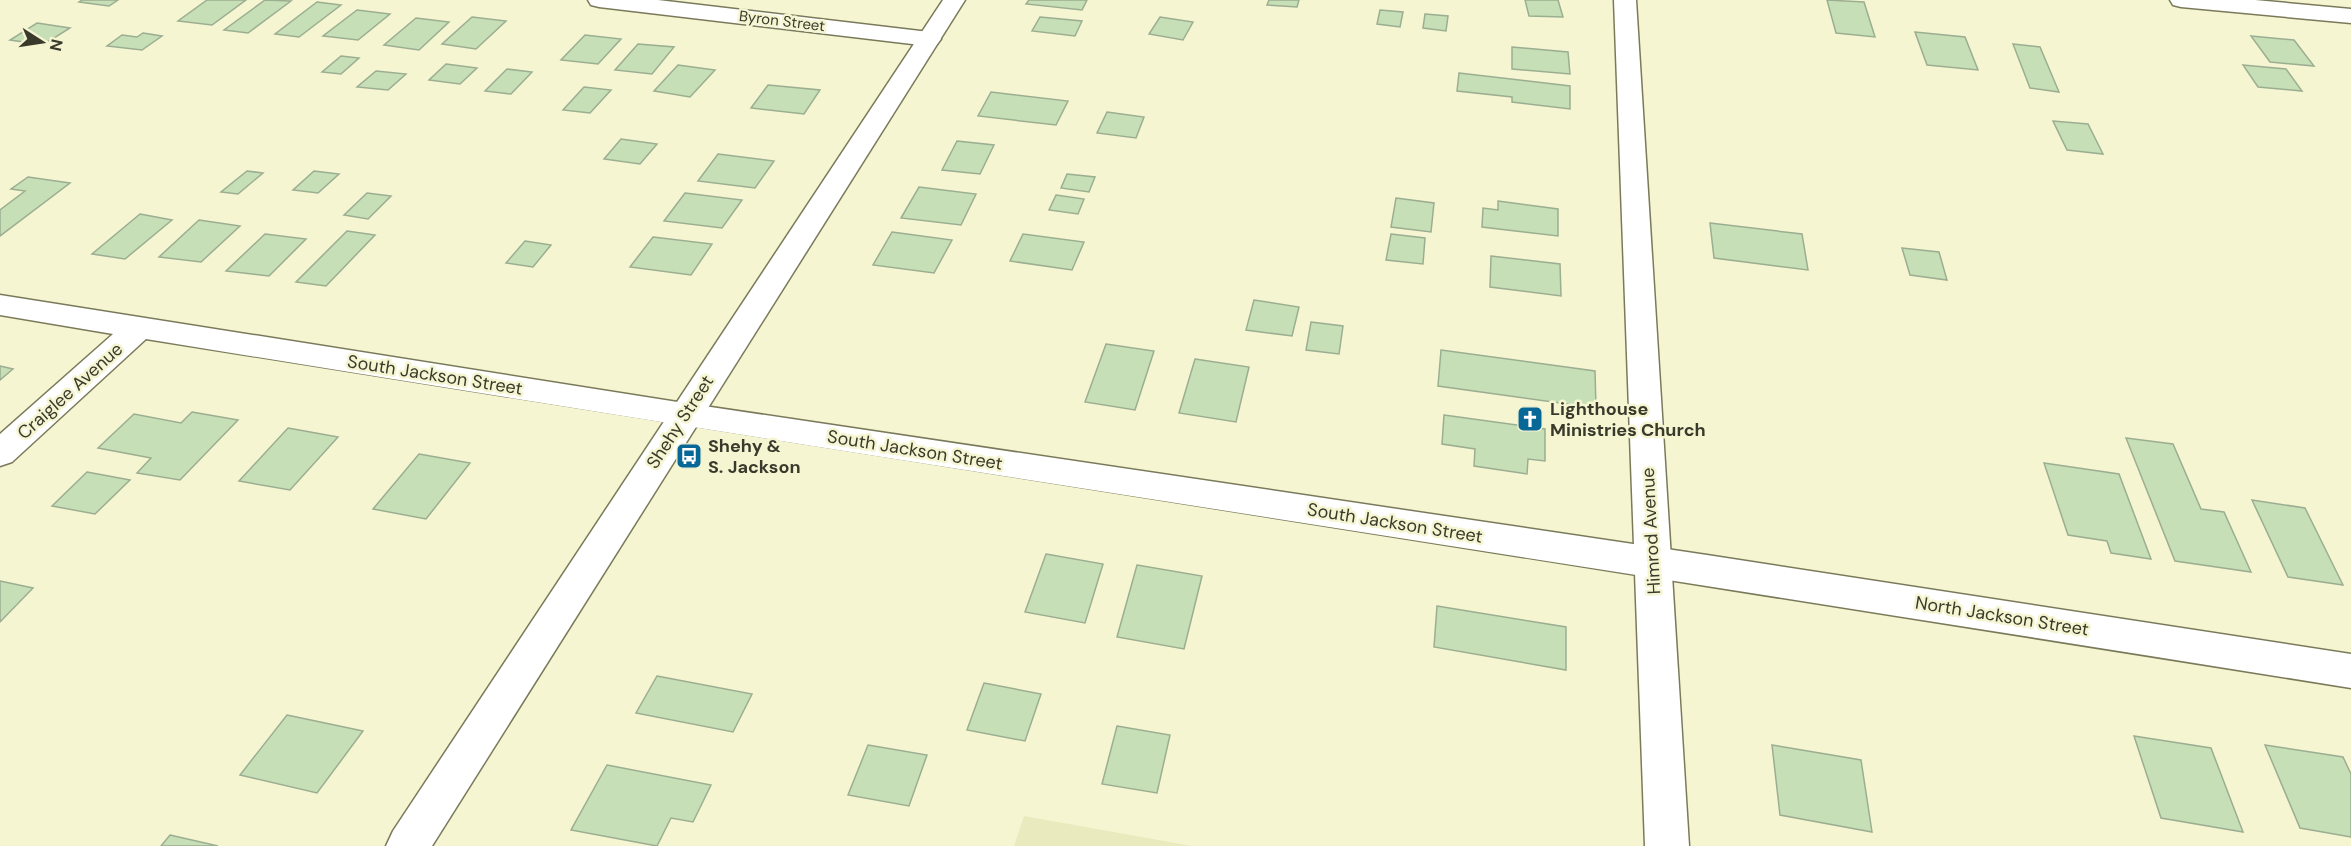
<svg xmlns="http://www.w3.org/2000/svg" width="2351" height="846" viewBox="0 0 2351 846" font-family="'DM Sans',sans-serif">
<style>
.built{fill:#eaeabf}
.building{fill:#c6dfb6;stroke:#9cae91;stroke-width:1.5}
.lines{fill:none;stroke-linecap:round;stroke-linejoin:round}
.minor-casing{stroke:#7a7a5b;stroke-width:3}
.tertiary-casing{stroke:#7a7a5b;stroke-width:3}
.minor{fill:#fff;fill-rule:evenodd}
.tertiary{fill:#fff;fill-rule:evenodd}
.labels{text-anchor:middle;stroke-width:5;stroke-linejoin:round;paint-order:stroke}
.far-street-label{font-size:15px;fill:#3a3a2c;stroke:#f5f5d2}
.street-label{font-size:18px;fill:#3a3a2c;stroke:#f5f5d2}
.poi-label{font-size:18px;font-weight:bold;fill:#3a3a2c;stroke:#f5f5d2;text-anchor:start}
</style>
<rect width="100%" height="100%" fill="#f5f5d2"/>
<path class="built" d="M1024 816 1192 846H1014Z"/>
<g class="building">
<path d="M82 0H118L109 6 79 2Z"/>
<path d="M207 0H246L212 25 178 21Z"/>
<path d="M265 0 291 1 248 33 224 30Z"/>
<path d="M1029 0H1087L1082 10 1026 4Z"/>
<path d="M1269 0H1299L1297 7 1267 5Z"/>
<path d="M1525 0H1558L1563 17 1529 16Z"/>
<path d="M1827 0 1864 2 1875 37 1836 33Z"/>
<path d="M317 2 341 5 299 37 275 34Z"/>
<path d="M357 10 390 14 358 40 323 36Z"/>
<path d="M1380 10 1403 12 1400 27 1377 24Z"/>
<path d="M1425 14 1448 16 1446 31 1423 28Z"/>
<path d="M472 17 506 21 476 49 442 44Z"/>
<path d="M1040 17 1082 21 1075 36 1032 31Z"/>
<path d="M1160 17 1193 22 1183 40 1149 34Z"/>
<path d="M416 18 449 22 419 50 384 45Z"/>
<path d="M37 23 70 28 43 45 10 40Z"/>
<path d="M1915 32 1965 37 1978 70 1927 65Z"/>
<path d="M143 33 162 36 142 50 107 46 122 35 137 37Z"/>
<path d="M585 35 621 39 598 64 561 60Z"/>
<path d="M2251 36 2294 40 2314 66 2270 62Z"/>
<path d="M638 44 674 47 652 74 615 70Z"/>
<path d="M2013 44 2040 47 2059 92 2030 88Z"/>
<path d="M1512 47 1568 52 1570 74 1512 69Z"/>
<path d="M341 56 359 58 341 74 322 72Z"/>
<path d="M446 64 477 68 460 84 429 80Z"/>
<path d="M678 65 715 70 690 97 654 91Z"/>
<path d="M2243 65 2286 69 2302 91 2258 87Z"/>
<path d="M507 69 532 72 511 94 485 91Z"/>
<path d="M376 71 406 74 388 90 357 87Z"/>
<path d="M1459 73 1570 86V109L1512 102V97L1457 91Z"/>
<path d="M768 85 820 90 804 114 751 108Z"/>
<path d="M584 87 611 90 590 113 563 110Z"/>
<path d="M991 92 1068 101 1056 125 978 116Z"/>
<path d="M1107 112 1144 117 1136 138 1097 133Z"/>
<path d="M2053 121 2088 124 2103 154 2067 150Z"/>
<path d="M621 139 657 144 640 164 604 159Z"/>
<path d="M957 141 994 145 980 174 942 170Z"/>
<path d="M718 154 774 161 755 188 698 181Z"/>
<path d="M247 171 263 173 238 194 221 192Z"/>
<path d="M314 171 339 174 318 193 293 190Z"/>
<path d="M1067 174 1095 177 1089 192 1061 188Z"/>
<path d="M28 177 70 183 0 236V210L25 191 11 189Z"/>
<path d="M919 187 976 194 961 225 901 218Z"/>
<path d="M367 193 391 196 368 219 344 215Z"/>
<path d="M685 193 742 200 722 228 664 221Z"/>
<path d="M1056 195 1084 199 1078 214 1049 210Z"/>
<path d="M1396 198 1434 203 1431 232 1391 227Z"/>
<path d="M1498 201 1558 209V236L1482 227 1483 208 1498 210Z"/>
<path d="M140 214 172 220 125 259 92 254Z"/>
<path d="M199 220 240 226 201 262 159 257Z"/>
<path d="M1710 223 1802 234 1808 270 1714 258Z"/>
<path d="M347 231 375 235 326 286 296 282Z"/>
<path d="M892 232 952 240 934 273 873 265Z"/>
<path d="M265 234 306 239 269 276 226 271Z"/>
<path d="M1023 234 1084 242 1072 270 1010 261Z"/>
<path d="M1391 234 1425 238 1423 264 1386 260Z"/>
<path d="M653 237 712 244 691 275 630 267Z"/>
<path d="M525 241 551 245 533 267 506 263Z"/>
<path d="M1902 248 1939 252 1947 280 1910 275Z"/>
<path d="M1491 256 1560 264 1561 296 1490 287Z"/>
<path d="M1254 300 1299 307 1292 336 1246 330Z"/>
<path d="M1311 322 1343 326 1339 354 1306 350Z"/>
<path d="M1106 344 1154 351 1135 410 1085 402Z"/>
<path d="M1441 350 1595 371 1596 408 1438 386Z"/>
<path d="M1195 359 1249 367 1236 422 1179 413Z"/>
<path d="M0 366 13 369 0 380Z"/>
<path d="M192 412 238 420 180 480 137 473 151 458 98 448 134 414 181 423Z"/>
<path d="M1444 415 1545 429V461L1528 459 1527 474 1474 466 1475 449 1442 444Z"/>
<path d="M288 428 338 437 290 490 239 481Z"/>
<path d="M2126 438 2173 444 2201 509 2224 512 2251 572 2175 561Z"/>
<path d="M419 454 470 463 426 519 373 509Z"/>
<path d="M2044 463 2119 474 2151 559 2111 553 2107 541 2068 535Z"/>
<path d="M87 472 130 480 95 514 52 506Z"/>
<path d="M2252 500 2305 508 2343 585 2288 577Z"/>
<path d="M1046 554 1103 564 1085 623 1025 612Z"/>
<path d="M1137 565 1202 576 1184 649 1117 637Z"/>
<path d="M0 581 33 588 0 622Z"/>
<path d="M1437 606 1566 627V670L1434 647Z"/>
<path d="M657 676 752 694 733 732 636 713Z"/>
<path d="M984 683 1041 694 1025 741 967 730Z"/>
<path d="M287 715 363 731 317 793 240 775Z"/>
<path d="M1117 726 1170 735 1157 793 1102 784Z"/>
<path d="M2134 736 2211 748 2243 832 2161 818Z"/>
<path d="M868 745 927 755 909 806 848 795Z"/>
<path d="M1772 745 1861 760 1872 832 1780 815Z"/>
<path d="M2265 745 2343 757 2351 774V837L2300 828Z"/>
<path d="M607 765 711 785 693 822 671 818 657 846 571 830Z"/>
<path d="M170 835 218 846H161Z"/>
</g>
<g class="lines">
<g class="minor-casing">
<g id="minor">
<path d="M588 0H658L929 32 937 34 941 39 937 44 929 46 599 7 591 5Z"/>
<path d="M2170 0H2255L2351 9V23L2181 7 2173 5Z"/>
<path d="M0 295 684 403 1707 555 2351 654V688C1616 570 880 459 146 339L12 462 0 466V434L113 334 0 315Z"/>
</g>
</g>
<g class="tertiary-casing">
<g id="tertiary">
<path d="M943 0H965L432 846H386L393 831Z"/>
<path d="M1614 0H1636L1689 846H1645Z"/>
</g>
</g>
<use href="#minor" class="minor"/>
<use href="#tertiary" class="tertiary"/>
</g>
<defs>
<g id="church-square" transform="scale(1.35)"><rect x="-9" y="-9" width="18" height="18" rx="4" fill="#076796" stroke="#f5f5d2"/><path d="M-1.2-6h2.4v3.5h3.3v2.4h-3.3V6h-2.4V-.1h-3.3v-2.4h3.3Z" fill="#fff"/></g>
<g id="bus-square" transform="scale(1.35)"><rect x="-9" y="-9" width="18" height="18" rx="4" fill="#076796" stroke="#f5f5d2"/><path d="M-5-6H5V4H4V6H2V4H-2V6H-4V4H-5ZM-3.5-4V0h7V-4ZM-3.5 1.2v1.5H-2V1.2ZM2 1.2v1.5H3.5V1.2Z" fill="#fff"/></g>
</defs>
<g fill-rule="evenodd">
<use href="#church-square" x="1530" y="419"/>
<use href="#bus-square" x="689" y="456"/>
</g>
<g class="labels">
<g class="far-street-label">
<text transform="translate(782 21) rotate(7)" y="5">Byron Street</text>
</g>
<g class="street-label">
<text transform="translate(435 375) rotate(9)" y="6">South Jackson Street</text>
<text transform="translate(70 391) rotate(-42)" y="6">Craiglee Avenue</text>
<text transform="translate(680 422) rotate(-57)" y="6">Shehy Street</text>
<text transform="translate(915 450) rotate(9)" y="6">South Jackson Street</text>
<text transform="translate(1395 523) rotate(9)" y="6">South Jackson Street</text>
<text transform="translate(1651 531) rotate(-93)" y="6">Himrod Avenue</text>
<text transform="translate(2002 616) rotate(9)" y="6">North Jackson Street</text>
</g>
<g class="poi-label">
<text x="1550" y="415">Lighthouse<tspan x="1550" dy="21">Ministries Church</tspan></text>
<text x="708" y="452">Shehy &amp;<tspan x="708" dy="21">S. Jackson</tspan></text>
</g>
</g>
<g transform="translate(42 42) rotate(102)" stroke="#f5f5d2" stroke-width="4.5" paint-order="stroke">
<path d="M0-4.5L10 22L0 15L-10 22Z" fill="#3a3a2c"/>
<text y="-9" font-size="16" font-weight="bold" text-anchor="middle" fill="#3a3a2c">N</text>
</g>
</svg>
